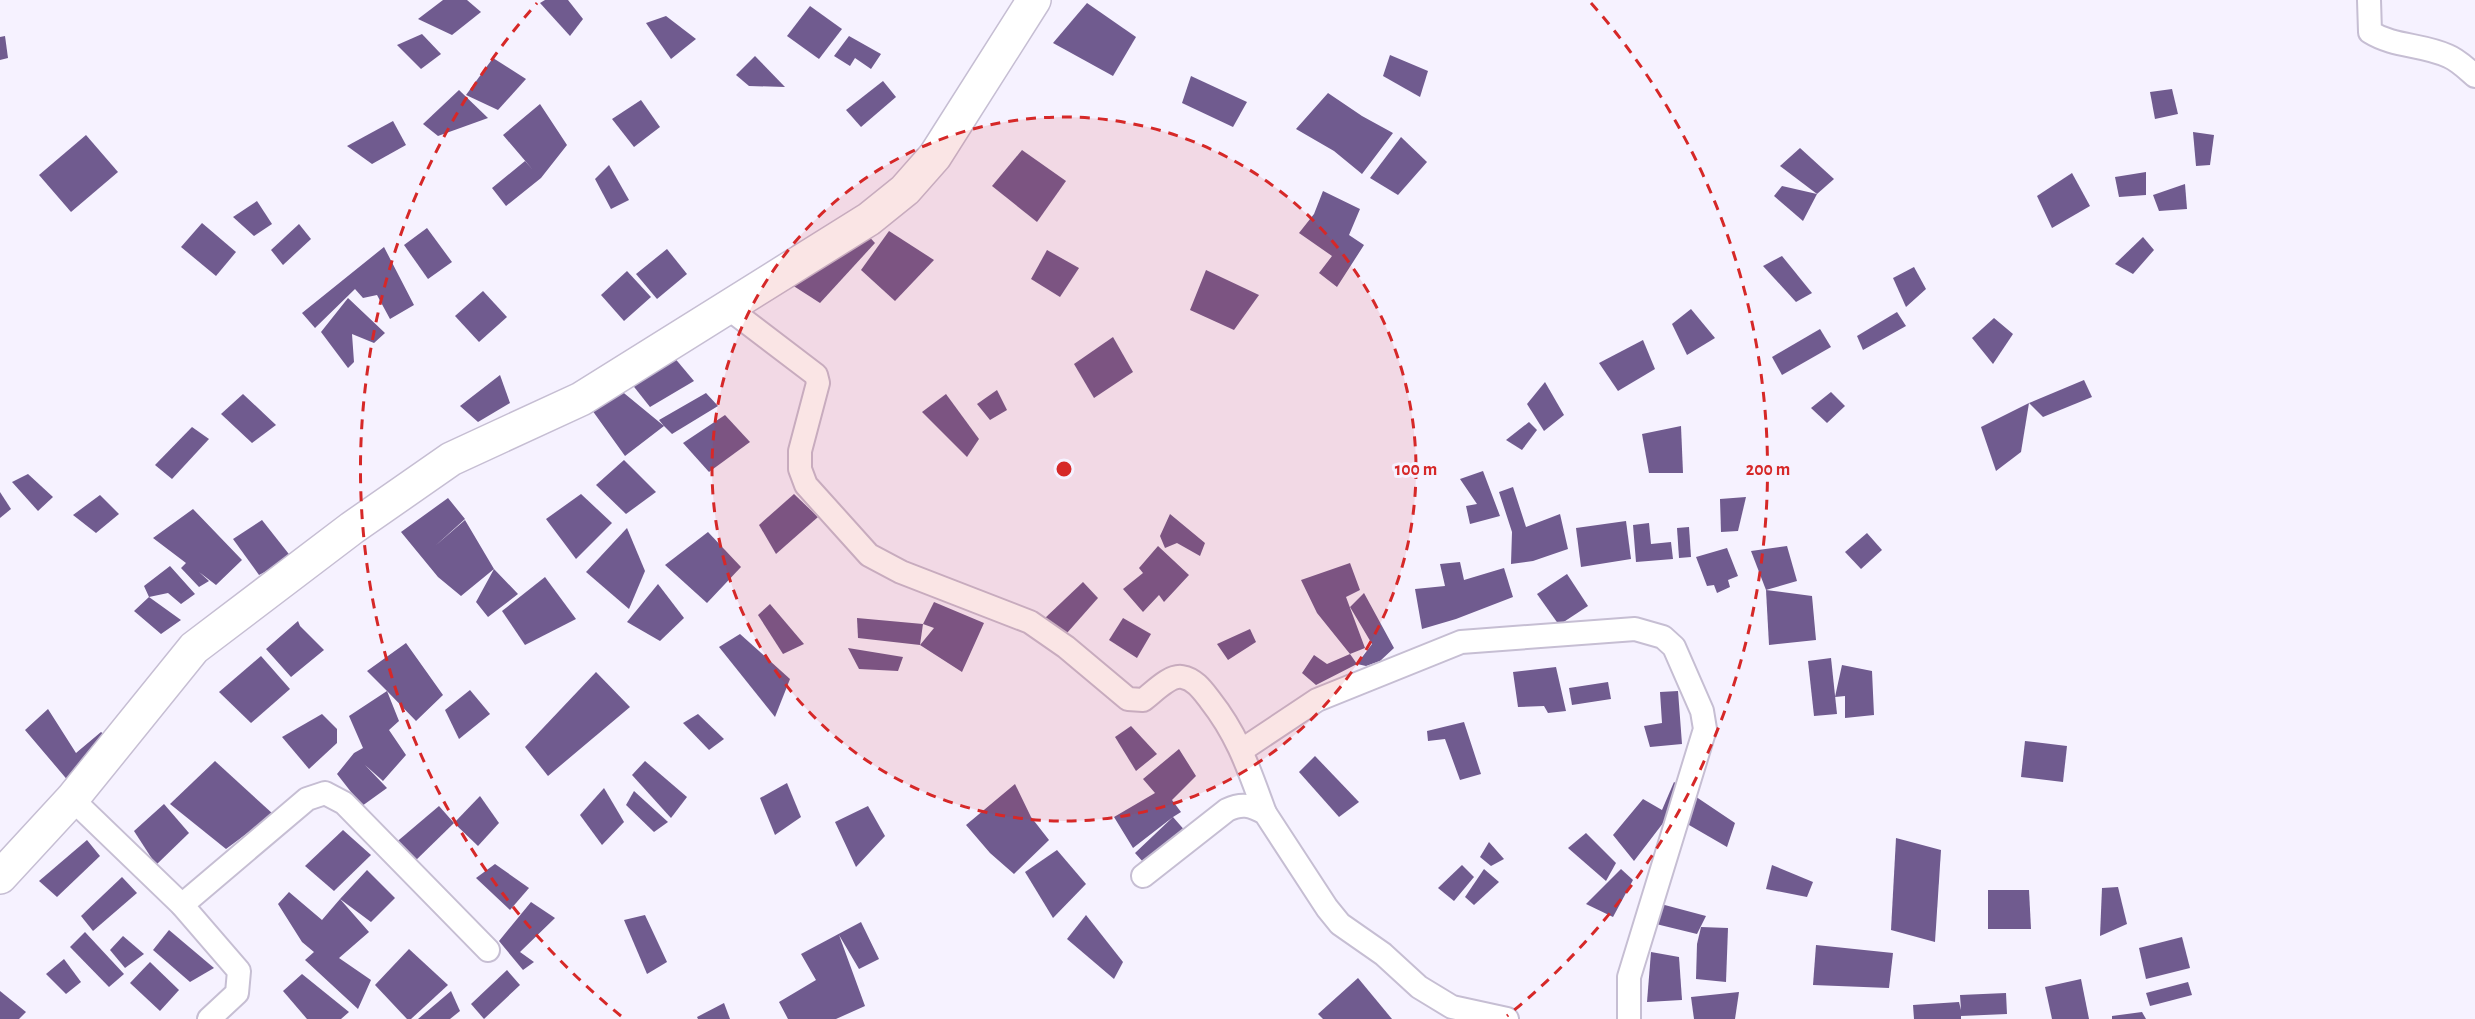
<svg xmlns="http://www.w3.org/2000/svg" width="2475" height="1019" viewBox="0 0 2475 1019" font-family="'Alegreya Sans',sans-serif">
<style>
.building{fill:#705b8f}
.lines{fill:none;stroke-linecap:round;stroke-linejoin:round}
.street-casing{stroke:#c6bed3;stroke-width:26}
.secondary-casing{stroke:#c6bed3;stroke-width:36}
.street{stroke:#fff;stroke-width:22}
.secondary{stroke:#fff;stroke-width:33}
.ring{fill:none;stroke:#d62828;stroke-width:3;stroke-dasharray:10 8}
.centre{fill:#d62828;stroke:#f6f2ff;stroke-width:3}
.ring-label{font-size:18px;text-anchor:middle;font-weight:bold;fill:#d62828;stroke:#f6f2ff;stroke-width:6;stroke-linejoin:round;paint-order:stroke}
</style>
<rect width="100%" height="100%" fill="#f6f2ff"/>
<g class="building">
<path d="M443 0H467L481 12 452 35 418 19Z"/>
<path d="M545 0H568L583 19 570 36 540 3Z"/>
<path d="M1087 3 1136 37 1113 76 1053 43Z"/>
<path d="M810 6 842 29 819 59 787 36Z"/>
<path d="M666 16 696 39 671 59 646 23Z"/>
<path d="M422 34 441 54 421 69 397 45Z"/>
<path d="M5 36 8 58 0 60V37Z"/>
<path d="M849 36 881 54 871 69 855 58 850 66 834 56Z"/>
<path d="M1390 55 1428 71 1420 97 1383 76Z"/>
<path d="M755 56 785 87 749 86 736 75Z"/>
<path d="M493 58 526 79 498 110 466 95Z"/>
<path d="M1191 76 1247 102 1233 127 1182 103Z"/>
<path d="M883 81 896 97 861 127 846 110Z"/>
<path d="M2172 89 2178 114 2155 119 2150 92Z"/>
<path d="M459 90 488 118 438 136 423 124Z"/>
<path d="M1328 93 1362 116 1393 133 1362 174 1334 151 1296 129Z"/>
<path d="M641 100 660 127 634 147 612 119Z"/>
<path d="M540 104 567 145 541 178 506 206 492 188 525 161 533 170 503 135Z"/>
<path d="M393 121 406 145 372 164 347 146Z"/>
<path d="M2193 132 2214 135 2210 165 2196 166Z"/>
<path d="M86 135 118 172 71 212 39 175Z"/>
<path d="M1401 137 1427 162 1398 195 1370 178Z"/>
<path d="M1800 148 1834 179 1817 194 1780 166Z"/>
<path d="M1022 150 1066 181 1037 222 992 186Z"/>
<path d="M609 165 629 200 611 209 595 179Z"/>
<path d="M2146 172V195L2119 197 2115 177Z"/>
<path d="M2072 173 2090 206 2052 228 2037 196Z"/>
<path d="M2185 184 2187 209 2159 211 2153 195Z"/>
<path d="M1782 186 1817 194 1803 221 1774 196Z"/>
<path d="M1323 191 1360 209 1349 235 1364 245 1337 287 1319 273 1332 256 1299 233 1314 214Z"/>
<path d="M257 201 272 224 254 236 233 217Z"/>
<path d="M202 223 236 252 216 276 181 247Z"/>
<path d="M299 224 311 239 283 265 271 250Z"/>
<path d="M427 228 452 262 428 279 404 245Z"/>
<path d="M863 230 875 243 820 303 792 285Z"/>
<path d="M889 231 934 260 895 301 861 270Z"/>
<path d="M2143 237 2154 250 2133 274 2115 264Z"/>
<path d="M384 247 414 305 390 319 377 295 363 298 355 289 315 328 302 313Z"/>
<path d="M667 249 687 274 657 299 636 274Z"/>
<path d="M1047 250 1079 268 1060 297 1031 279Z"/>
<path d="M1782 256 1812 293 1796 302 1763 266Z"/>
<path d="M1914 267 1926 289 1906 307 1893 278Z"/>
<path d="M1206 270 1259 295 1234 330 1190 310Z"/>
<path d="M627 271 651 297 624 321 601 295Z"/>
<path d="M483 291 507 317 479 342 455 316Z"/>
<path d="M348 298 385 333 374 343 352 334 354 362 348 368 321 332Z"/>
<path d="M1691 309 1715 338 1687 355 1672 324Z"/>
<path d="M1897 312 1906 326 1863 350 1857 336Z"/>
<path d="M1994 318 2013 334 1993 364 1972 338Z"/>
<path d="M1820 329 1831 347 1782 375 1772 357Z"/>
<path d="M1113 337 1133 372 1094 398 1074 364Z"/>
<path d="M1643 340 1655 369 1618 391 1599 363Z"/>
<path d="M673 356 694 381 650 407 631 383Z"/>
<path d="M500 375 510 403 478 422 460 406Z"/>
<path d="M2084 380 2092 397 2043 417 2029 403Z"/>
<path d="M1545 382 1564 415 1544 431 1527 404Z"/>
<path d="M619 389 664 426 659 420 706 393 718 406 672 434 664 426 625 456 592 410Z"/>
<path d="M997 390 1007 410 990 420 977 404Z"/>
<path d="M1831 392 1845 406 1827 423 1811 408Z"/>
<path d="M243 394 276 425 252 443 221 414Z"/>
<path d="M946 394 979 439 967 457 922 412Z"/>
<path d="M2029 403 2021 452 1996 471 1981 427Z"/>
<path d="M725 415 750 442 709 472 683 443Z"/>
<path d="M1529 422 1537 430 1522 450 1506 440Z"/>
<path d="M1681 426 1683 473H1649L1642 434Z"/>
<path d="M192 427 209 439 172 479 155 465Z"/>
<path d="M624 460 656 492 626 514 596 485Z"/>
<path d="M1483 471 1500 516 1470 524 1466 506 1477 504 1460 479Z"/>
<path d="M28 474 53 497 38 511 12 482Z"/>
<path d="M1513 487 1526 527 1560 514 1568 549 1533 561 1511 564 1512 532 1499 492Z"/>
<path d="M0 492 11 509 0 518Z"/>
<path d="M581 494 612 523 576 559 546 519Z"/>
<path d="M794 494 818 517 776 554 759 525Z"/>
<path d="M100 495 119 514 96 533 73 515Z"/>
<path d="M1746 497 1738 531 1721 532 1720 499Z"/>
<path d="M448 498 465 519 435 546 465 520 494 569 518 594 488 617 476 602 494 569 461 596 438 577 401 532Z"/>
<path d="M193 509 242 560 216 585 199 572 209 581 199 587 181 568 186 563 153 538Z"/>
<path d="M1170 514 1205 543 1200 556 1177 543 1165 548 1160 536Z"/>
<path d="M262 520 292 558 259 575 233 539Z"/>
<path d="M1626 521 1631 559 1581 567 1576 528Z"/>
<path d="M1649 523 1651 544 1671 542 1673 559 1636 562 1633 525Z"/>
<path d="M1689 527 1691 557 1679 558 1677 528Z"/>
<path d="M627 528 645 571 629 609 586 572Z"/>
<path d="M708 532 741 567 707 603 665 565Z"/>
<path d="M1867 533 1882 550 1861 569 1845 552Z"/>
<path d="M1158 546 1189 575 1164 602 1159 595 1143 612 1123 589 1143 573 1139 568Z"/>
<path d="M1787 546 1797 581 1766 590 1751 551Z"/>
<path d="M1727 548 1738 576 1728 580 1730 587 1717 593 1714 585 1707 586 1696 557Z"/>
<path d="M1460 562 1464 580 1504 568 1513 597 1456 619 1422 629 1415 589 1445 586 1440 564Z"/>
<path d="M1350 563 1360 590 1346 597 1365 648 1350 654 1317 613 1301 580Z"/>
<path d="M170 566 195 594 181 604 168 593 149 597 181 620 161 634 134 611 149 597 144 586Z"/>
<path d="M1567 574 1588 606 1559 625 1537 594Z"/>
<path d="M545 577 576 619 525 645 502 611Z"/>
<path d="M1083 582 1098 598 1059 642 1044 619Z"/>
<path d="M658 584 684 618 660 641 627 622Z"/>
<path d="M1766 590 1812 596 1816 640 1769 645Z"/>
<path d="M1364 593 1394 648 1380 661 1366 666 1357 664 1372 644 1350 607Z"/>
<path d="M934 602 984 623 962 672 920 645 934 628 923 624Z"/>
<path d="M770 604 804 644 783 654 758 615Z"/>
<path d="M857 618 923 624 920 645 858 638Z"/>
<path d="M1123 618 1151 634 1137 658 1109 640Z"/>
<path d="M298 621 300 626 324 650 291 677 266 649Z"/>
<path d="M1250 629 1256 642 1228 660 1217 644Z"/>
<path d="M740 634 790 679 775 717 719 647Z"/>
<path d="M406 643 443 695 416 721 387 691 399 721 389 730 406 755 383 781 365 765 387 788 362 806 337 774 354 753 363 748 349 716 387 691 367 671Z"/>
<path d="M848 648 903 657 898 671 859 669Z"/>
<path d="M1350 654 1357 664 1316 685 1302 673 1314 655 1327 664Z"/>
<path d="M261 656 290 689 251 723 219 692Z"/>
<path d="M1831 658 1837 714 1814 716 1808 661Z"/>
<path d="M1842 665 1872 671 1874 715 1845 718V696L1835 697Z"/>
<path d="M1556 667 1566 711 1548 713 1544 706 1518 707 1513 672Z"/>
<path d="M596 672 630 707 548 776 525 747Z"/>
<path d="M1608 682 1611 699 1572 705 1569 688Z"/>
<path d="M470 690 490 714 459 739 445 710Z"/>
<path d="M1678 691 1682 744 1650 747 1644 726 1662 723 1660 692Z"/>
<path d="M48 709 76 753 101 732 113 741 70 783 25 730Z"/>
<path d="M322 714 337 729V743L309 769 282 737Z"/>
<path d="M698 714 724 739 709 750 683 723Z"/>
<path d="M1464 722 1481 774 1460 780 1445 739 1428 741 1427 731Z"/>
<path d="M1131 726 1157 754 1136 771 1115 737Z"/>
<path d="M2025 741 2067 746 2063 782 2021 777Z"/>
<path d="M1179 749 1196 776 1172 800 1181 812 1173 817 1187 833 1144 863 1135 853 1173 817 1133 848 1114 817 1155 793 1143 779Z"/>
<path d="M1315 756 1359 802 1339 817 1299 772Z"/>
<path d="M215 761 273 814 226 849 170 804Z"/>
<path d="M645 761 687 797 671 818 632 775Z"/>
<path d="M1674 782 1735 823 1727 847 1670 814 1634 861 1613 835 1643 799 1662 810Z"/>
<path d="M787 783 801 817 775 835 760 798Z"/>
<path d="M1015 784 1031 817 1049 840 1014 874 990 853 966 825Z"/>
<path d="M604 788 624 822 602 845 580 815Z"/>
<path d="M634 791 668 822 654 832 626 805Z"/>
<path d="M480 796 499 823 478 846 454 823Z"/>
<path d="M164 804 189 833 156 865 134 831Z"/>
<path d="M439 806 454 823 411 865 393 845Z"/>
<path d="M868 806 885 836 856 867 835 822Z"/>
<path d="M343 830 371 855 334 891 305 866Z"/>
<path d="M1586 833 1616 863 1606 881 1568 848Z"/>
<path d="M1896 838 1941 850 1935 942 1891 930Z"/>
<path d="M87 840 100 856 57 897 39 881Z"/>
<path d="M1489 842 1504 859 1491 866 1480 857Z"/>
<path d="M1057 850 1086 884 1053 918 1025 872Z"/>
<path d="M495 864 529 888 510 910 476 878Z"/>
<path d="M1462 865 1474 877 1454 901 1438 888Z"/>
<path d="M1772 865 1813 882 1807 897 1766 889Z"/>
<path d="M1484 869 1499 882 1474 905 1465 897Z"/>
<path d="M1621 869 1633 880 1613 917 1586 904Z"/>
<path d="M367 870 395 898 371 922 340 899 369 932 339 958 371 980 358 1009 305 960 314 952 302 942 278 904 289 892 322 920 340 899Z"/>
<path d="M122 877 137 893 93 931 81 916Z"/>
<path d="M2118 887 2127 924 2100 936 2102 888Z"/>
<path d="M1988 890H2029L2031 929H1988Z"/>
<path d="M531 902 555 918 520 952 534 962 523 970 499 941Z"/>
<path d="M1661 904 1706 916 1697 934 1656 924Z"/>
<path d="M645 915 667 962 647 974 624 920Z"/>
<path d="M1086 915 1123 962 1114 979 1067 939Z"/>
<path d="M861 922 879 959 859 969 839 935 865 1006 836 1019H788L779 1002 816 980 801 954Z"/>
<path d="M1701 927 1728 928 1726 982 1696 979 1697 944Z"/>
<path d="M169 930 214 968 190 982 153 950Z"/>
<path d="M85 932 124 974 109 987 70 947Z"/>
<path d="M123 936 144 954 125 968 110 950Z"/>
<path d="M2182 937 2190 968 2146 979 2139 948Z"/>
<path d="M1816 945 1893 953 1889 988 1813 985Z"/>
<path d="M409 949 448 985 411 1019H407L375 985Z"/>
<path d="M1651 952 1679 957 1682 1000 1647 1002Z"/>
<path d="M64 959 81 982 66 994 46 974Z"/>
<path d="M150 962 179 990 160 1011 130 983Z"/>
<path d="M507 970 520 985 484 1019 471 1004Z"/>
<path d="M302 974 349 1012 341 1019H307L283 991Z"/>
<path d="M1358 978 1392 1019H1323L1318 1014Z"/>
<path d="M2081 979 2089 1019H2052L2045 987Z"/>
<path d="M2188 982 2192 995 2150 1006 2146 993Z"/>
<path d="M0 991 26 1012 19 1019H0Z"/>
<path d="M451 991 460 1011 450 1019H418Z"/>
<path d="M1739 992 1735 1019H1694L1691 997Z"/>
<path d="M2006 993 2007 1014 1961 1016V1019H1914L1913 1005 1959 1002 1961 1010 1960 995Z"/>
<path d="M724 1003 730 1019H698L697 1017Z"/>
<path d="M2142 1012 2146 1019H2112V1016Z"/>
</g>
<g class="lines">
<g class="street-casing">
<g id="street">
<path d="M2369 0 2370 32C2394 47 2422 44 2448 56 2458 60 2467 69 2475 76"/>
<path d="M728 308 816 375 818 383 800 451V469L806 485 869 555 901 572 1030 622 1066 647 1128 699 1143 700C1153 693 1169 675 1182 677 1195 679 1203 691 1210 700 1239 737 1249 770 1265 813"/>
<path d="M1242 750 1317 700 1461 642 1635 629 1663 637 1674 647 1702 711 1705 729 1629 977V1019"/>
<path d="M72 799 182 905 239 971 237 993 209 1019"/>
<path d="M1143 876 1227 810C1242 803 1250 805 1265 813L1327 908 1340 924 1383 954 1419 987 1452 1007 1507 1019"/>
<path d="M182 905 307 799 325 793 344 803 488 950"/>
</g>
</g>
<g class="secondary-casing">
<path id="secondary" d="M0 877 72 799 194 648 352 528 451 459 581 399 869 219 905 190 935 156 1034 0"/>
</g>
<use href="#street" class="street"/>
<use href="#secondary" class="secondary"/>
</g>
<circle cx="1064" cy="469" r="352" fill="#d62828" fill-opacity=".12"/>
<g class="ring">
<circle cx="1064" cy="469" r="352"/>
<path d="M621 1016A704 704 0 0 1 537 3M1591 3A704 704 0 0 1 1507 1016"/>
</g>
<circle cx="1064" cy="469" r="9" class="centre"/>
<g class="ring-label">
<text x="1416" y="475">100 m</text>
<text x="1768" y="475">200 m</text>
</g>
</svg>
